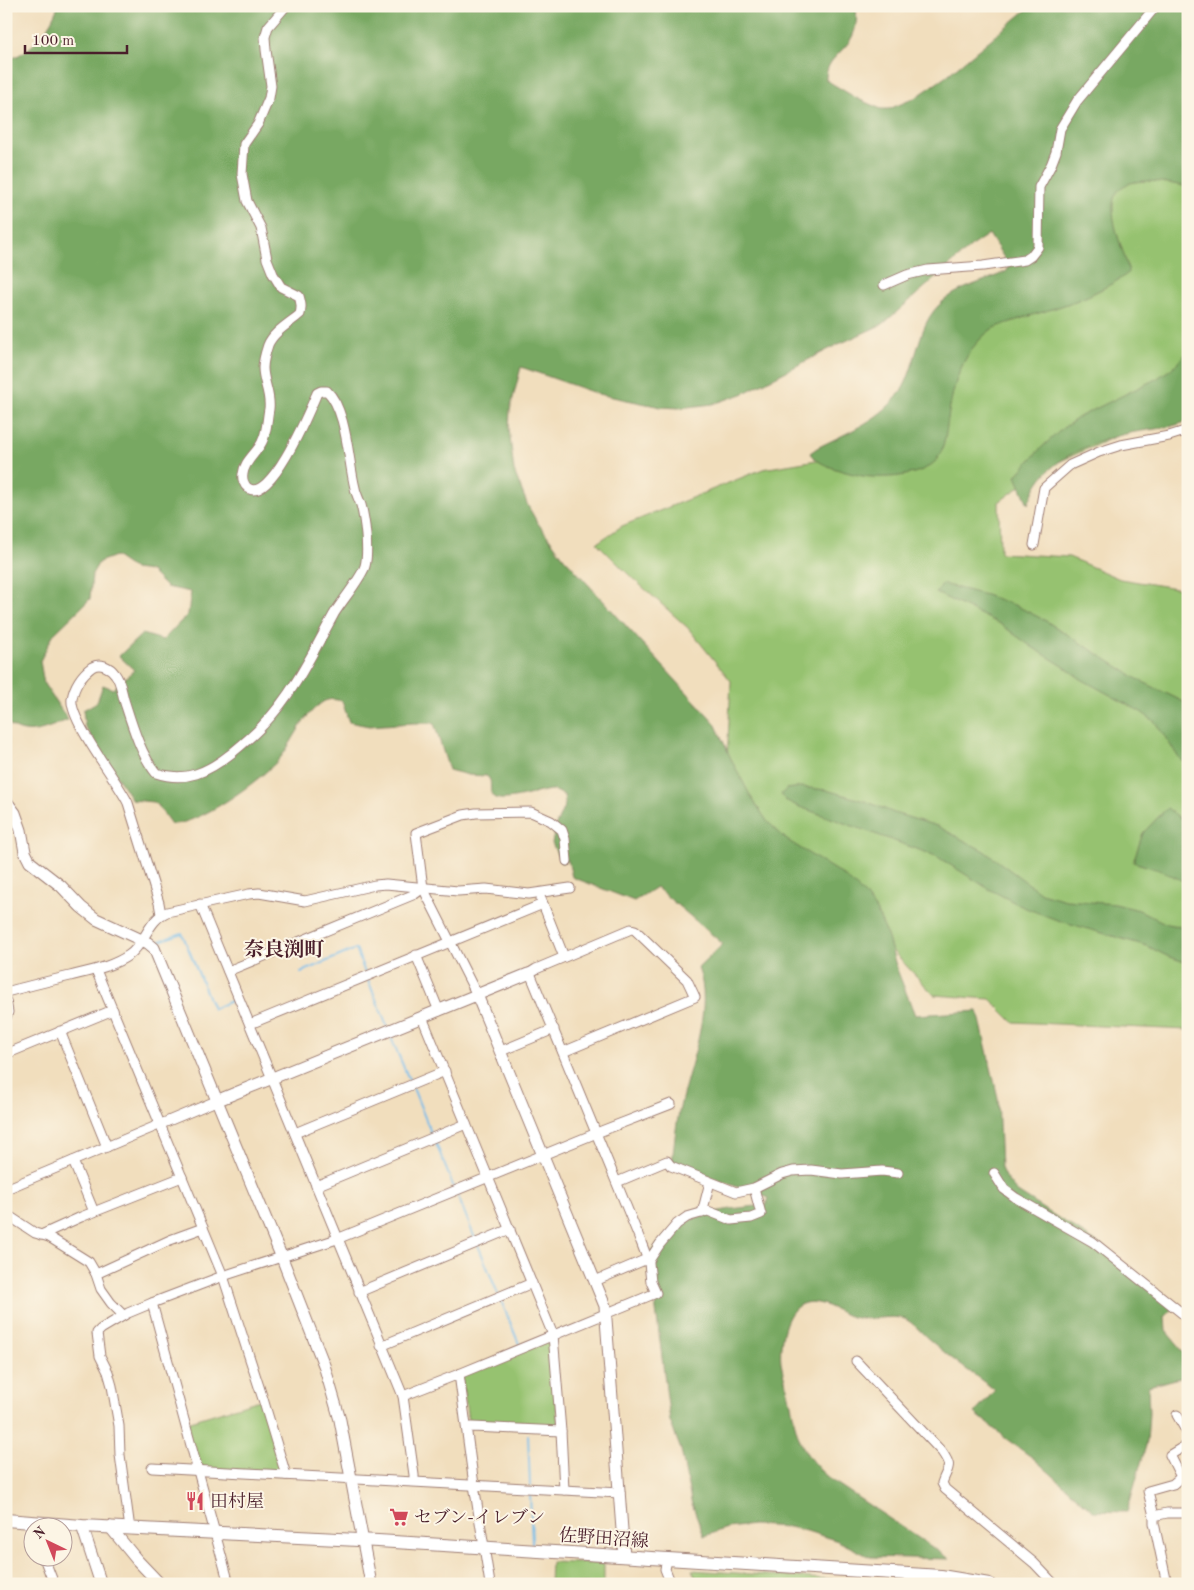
<svg xmlns="http://www.w3.org/2000/svg" width="1194" height="1590" viewBox="0 0 1194 1590" font-family="'Old Standard TT','Noto Serif JP',serif">
<style>
.green{fill:#96c26f;stroke:#70704d}
.forest{fill:#78a862;stroke:#616446}
.lines{fill:none;stroke-linecap:round;stroke-linejoin:round}
.stream{stroke:#72bbea;stroke-width:2}
.street-casing{stroke:#9e7e74;stroke-width:11}
.secondary-casing{stroke:#9e7e74;stroke-width:13}
.primary-casing{stroke:#9e7e74;stroke-width:14}
.street{stroke:#fff;stroke-width:9}
.secondary{stroke:#fff;stroke-width:11}
.primary{stroke:#fff;stroke-width:12}
.labels{text-anchor:middle;stroke-width:4;stroke-linejoin:round;paint-order:stroke}
.poi-label{font-size:18px;fill:#4a1f2b;stroke:#fcf5e5;text-anchor:start}
.street-label{font-size:18px;fill:#4a1f2b;stroke:#fcf5e5}
.quarter-label{font-size:20px;font-weight:bold;fill:#4a1f2b;stroke:#fcf5e5}
</style>
<rect width="100%" height="100%" fill="#fcf5e5"/>
<filter id="ink" filterUnits="userSpaceOnUse"><feTurbulence type="fractalNoise" baseFrequency=".02" numOctaves="2"/><feDisplacementMap in="SourceGraphic" scale="10" xChannelSelector="R" yChannelSelector="G"/><feConvolveMatrix kernelMatrix="1 2 1 2 8 2 1 2 1" color-interpolation-filters="sRGB"/></filter>
<filter id="wash" filterUnits="userSpaceOnUse"><feTurbulence type="fractalNoise" baseFrequency=".0096" numOctaves="4" result="noise"/><feDisplacementMap in="SourceGraphic" scale="20" xChannelSelector="R" yChannelSelector="G"/><feGaussianBlur stdDeviation="1.12" result="paint"/><feColorMatrix in="noise" values="0 0 0 0 0 0 0 0 0 0 0 0 0 0 0 0 0 1.4 0 .05"/><feComposite in="paint" operator="in"/></filter>
<g filter="url(#wash)">
<rect width="100%" height="100%" fill="#f1debd"/>
<g class="green">
<path d="M1188 70V404L1045 468 999 502 1000 553 1069 557 1120 579 1188 590V1030L1013 1022 990 999 934 995 836 891 724 822 731 681 688 628 627 573 597 543 622 526 763 469 894 447Z"/>
<path d="M547 1341 551 1345 558 1425 554 1428 473 1424 468 1420 462 1379 465 1374Z"/>
<path d="M263 1399 286 1475 198 1470 184 1423Z"/>
<path d="M551 1562 604 1564V1584H550Z"/>
<path d="M692 1570 841 1580 840 1584H699Z"/>
</g>
<g class="forest">
<path d="M58 6H856C857 17 857 27 852 37 843 54 825 59 826 80L858 99 881 109H889L915 98 944 78 1031 6H1188V104L1186 111 1188 114V187C1163 182 1110 169 1113 211 1114 230 1123 250 1128 268V273C1120 280 1111 284 1102 289 1067 308 1028 314 992 329 962 351 953 384 948 419 946 431 945 446 939 456 928 478 878 480 858 475 845 472 816 465 810 453L817 448C848 432 884 419 903 388 908 379 911 369 914 359 921 339 923 321 939 305 958 286 984 283 1007 271L1008 268 1006 261 989 234 974 244 883 324 837 345 742 394 713 404 679 408 661 407 598 394 521 367 510 410 509 429 514 471 528 506 537 522 564 558 715 723 732 761 751 797 767 821 787 840 843 875 864 894 876 910 886 932 898 972 915 1015 978 1011 998 1098 1001 1168 1005 1177 1016 1191 1110 1251 1173 1309 1165 1317 1166 1331 1185 1354 1188 1376 1148 1386 1149 1413 1147 1442 1127 1512 1093 1511 1033 1458 1005 1438 975 1413 995 1390C973 1374 951 1359 931 1341 923 1335 914 1323 905 1319 890 1314 869 1322 852 1317 837 1312 821 1299 805 1303 784 1308 779 1345 781 1363 783 1375 788 1388 790 1400 794 1417 795 1432 803 1447 810 1460 819 1470 830 1479L950 1559 870 1557 838 1541 810 1532 789 1527 753 1525 727 1528 704 1536 691 1501 681 1450 670 1421 649 1254C656 1246 663 1237 672 1231 701 1210 731 1209 766 1205L769 1198 672 1164C674 1144 676 1124 681 1103 690 1063 714 1008 698 968L723 944 656 887 634 901 572 877 568 860 561 863 552 843 556 825 565 804 564 795C561 794 557 791 553 790 544 789 497 807 492 795 490 792 491 784 490 780L487 776 468 775 449 770 434 723H413L369 726 349 722 342 701C334 699 327 698 320 704 303 716 294 740 281 757 264 778 198 826 171 824L158 806 153 802 132 800 85 727 83 710 97 702 103 685 113 689 134 670 119 656 142 634 163 640 188 614 191 592 166 587 150 571 134 569 115 556 99 562 92 574 90 599 53 635 40 661 44 684 68 720C46 728 27 740 6 722V60C31 54 49 30 58 6Z"/>
<path d="M1188 352V421C1171 428 1153 429 1135 432 1103 438 1057 454 1038 483 1034 489 1031 497 1028 504L1016 476 1041 448 1063 428 1081 416 1156 379 1171 369Z"/>
<path d="M942 584 986 595 1017 606 1046 621 1139 680 1188 704V767L1177 755 1155 722 1141 712 1081 679 1063 666 1032 647 1000 624 936 593Z"/>
<path d="M801 787 826 790 868 802 894 813 937 826 984 851 1041 893 1066 900 1115 904 1139 910 1167 924 1188 928V963L1169 957 1147 946 1057 920 1023 907 989 889 936 856 797 806 785 800 781 794 787 789Z"/>
<path d="M1167 808 1188 824V883L1159 870 1133 862 1143 833Z"/>
</g>
<g class="lines">
<g class="stream">
<path d="M160 941 182 933 213 1009 235 999"/>
<path d="M301 972 356 949 365 973"/>
<path d="M368 980 387 1026"/>
<path d="M390 1035 410 1082"/>
<path d="M413 1088 432 1135"/>
<path d="M435 1141 454 1188"/>
<path d="M457 1194 476 1241"/>
<path d="M478 1245 498 1294"/>
<path d="M500 1298 519 1344"/>
<path d="M528 1435 530 1485"/>
<path d="M530 1492 532 1543"/>
</g>
</g>
</g>
<g filter="url(#ink)">
<g class="lines">
<g class="street-casing">
<g id="street">
<path d="M884 285 907 275 928 270 983 266 1025 260 1031 256 1038 247 1039 187 1051 165 1056 152 1060 129 1077 101 1156 6"/>
<path d="M1034 545 1044 488 1070 465 1099 452 1121 445 1169 436 1188 430"/>
<path d="M541 899 564 957"/>
<path d="M200 904 403 1396 414 1475V1481"/>
<path d="M161 914 159 903 128 803C117 780 69 720 72 699 74 686 82 674 92 667 100 662 110 667 115 674 121 681 122 694 125 703 132 725 141 755 156 773 186 783 208 772 232 753 243 744 254 735 263 725 294 693 313 652 334 614 342 601 362 577 365 566 369 551 365 520 361 505 359 499 356 494 355 488 348 461 347 410 327 391H321L317 393C310 409 271 504 248 488 244 485 242 479 243 474 244 461 257 453 262 442 267 433 267 419 269 409 271 394 263 382 263 368 263 361 266 351 268 345 273 332 290 323 300 314 302 307 301 303 299 296L281 287 273 274 267 259 261 228 247 201 242 174 244 144 258 124 269 98 271 86 266 50 265 37 268 27 286 6"/>
<path d="M416 955 439 1011"/>
<path d="M96 970 223 1276 263 1399 286 1475"/>
<path d="M228 971 415 894 423 888"/>
<path d="M528 974 536 969 631 929 635 930 687 980 695 997 563 1052"/>
<path d="M6 992C28 986 49 981 70 976 90 971 112 967 129 955 145 944 148 920 167 912L249 894 259 893 305 901 375 885 386 884 458 891 486 889 529 894 570 888"/>
<path d="M477 995 423 888 416 833 463 815 476 813 531 812 551 821 562 830 565 839 567 861"/>
<path d="M6 1001 8 1012 6 1018"/>
<path d="M422 1017 553 1335 561 1431 564 1490"/>
<path d="M250 1024 543 904"/>
<path d="M60 1031 107 1147"/>
<path d="M501 1051 554 1029"/>
<path d="M6 1054 113 1010"/>
<path d="M295 1133 445 1071"/>
<path d="M73 1161 94 1212"/>
<path d="M994 1173 1004 1189 1016 1198 1093 1242 1188 1318"/>
<path d="M617 1182 667 1161 671 1166 736 1192 754 1188 782 1174 793 1171 811 1170 842 1174 882 1171 898 1173"/>
<path d="M316 1186 466 1124"/>
<path d="M6 1189 216 1101"/>
<path d="M702 1213 710 1182"/>
<path d="M6 1214 35 1233 49 1237 89 1262 96 1274 101 1289 111 1303 123 1315"/>
<path d="M41 1235 81 1217 182 1177"/>
<path d="M648 1262 660 1244 677 1224 687 1217 708 1211 731 1220 751 1218 761 1214 754 1188"/>
<path d="M96 1274 170 1240 203 1228"/>
<path d="M595 1281 647 1259"/>
<path d="M359 1292 510 1229"/>
<path d="M152 1303 229 1584"/>
<path d="M381 1346 532 1283"/>
<path d="M856 1361 942 1452C953 1468 948 1466 942 1483L945 1489 1034 1563 1054 1584"/>
<path d="M459 1374 474 1485 490 1584"/>
<path d="M403 1396 459 1374 656 1293 651 1282 649 1263 641 1242 530 973"/>
<path d="M1177 1415 1188 1434"/>
<path d="M467 1428 472 1427 561 1431"/>
<path d="M152 1468 620 1493"/>
<path d="M1154 1516 1148 1491 1173 1484 1181 1477 1170 1455 1188 1444"/>
<path d="M130 1529 120 1455 119 1426 112 1386 108 1372 100 1356 97 1333 101 1329 128 1313 152 1303 223 1276 337 1239 604 1130 671 1104"/>
<path d="M44 1558 54 1584"/>
<path d="M667 1560 665 1569 671 1584"/>
<path d="M1167 1584 1154 1523V1516L1167 1513H1188"/>
</g>
</g>
<g class="secondary-casing">
<g id="secondary">
<path d="M6 801 15 813 21 830 25 852 30 862 61 886 81 907 96 919 148 943 154 948 282 1258 324 1365 340 1420 371 1584"/>
<path d="M477 995 605 1306 624 1556"/>
<path d="M216 1101 528 974"/>
<path d="M82 1526 101 1584"/>
<path d="M110 1527 137 1560 160 1584"/>
</g>
</g>
<g class="primary-casing">
<path id="primary" d="M6 1520 82 1526 378 1541 941 1576 989 1584"/>
</g>
<use href="#street" class="street"/>
<use href="#secondary" class="secondary"/>
<use href="#primary" class="primary"/>
</g>
</g>
<defs>
<g id="restaurant-bare" transform="scale(1.5)"><path d="M-5-6h1v4h1v-4h1v4h1v-4h1v5L-1.5 .5V6h-2V.5L-5-1ZM5-6V6H3V1.5H1.5Q1.5-4 5-6Z" fill="#d1495b" stroke="#fcf5e5" stroke-width="2.5" paint-order="stroke"/></g>
<g id="supermarket-bare" transform="scale(1.5)"><path d="M-6-5.5h2.5l.6 2H6L4.5 2H-2.5L-4.4-4H-6ZM-1.5 3.2a1.3 1.3 0 1 0 .1 0ZM3 3.2a1.3 1.3 0 1 0 .1 0Z" fill="#d1495b" stroke="#fcf5e5" stroke-width="2.5" paint-order="stroke"/></g>
</defs>
<g fill-rule="evenodd">
<use href="#restaurant-bare" x="195" y="1501"/>
<use href="#supermarket-bare" x="399" y="1517"/>
</g>
<g class="labels">
<g class="poi-label">
<text x="210" y="1507">田村屋</text>
<text x="414" y="1523">セブン-イレブン</text>
</g>
<g class="street-label">
<text transform="translate(604 1538) rotate(4)" y="6">佐野田沼線</text>
</g>
<g class="quarter-label">
<text x="284" y="956">奈良渕町</text>
</g>
</g>
<rect width="1194" height="1590" fill="none" stroke="#fcf5e5" stroke-width="25"/>
<g transform="translate(48 1542) rotate(317)"><circle r="24" fill="#fcf5e5" stroke="#b59f9b"/>
<path d="M0-4L9 19L0 12L-9 19Z" fill="#d1495b"/>
<text y="-8" font-size="14" font-weight="bold" text-anchor="middle" fill="#4a1f2b">N</text>
</g>
<path d="M25 45v8h102v-8" fill="none" stroke="#4a1f2b" stroke-width="2.5"/>
<text x="32" y="45" font-size="15" fill="#4a1f2b" stroke="#fcf5e5" stroke-width="4" paint-order="stroke">100 m</text>
</svg>
